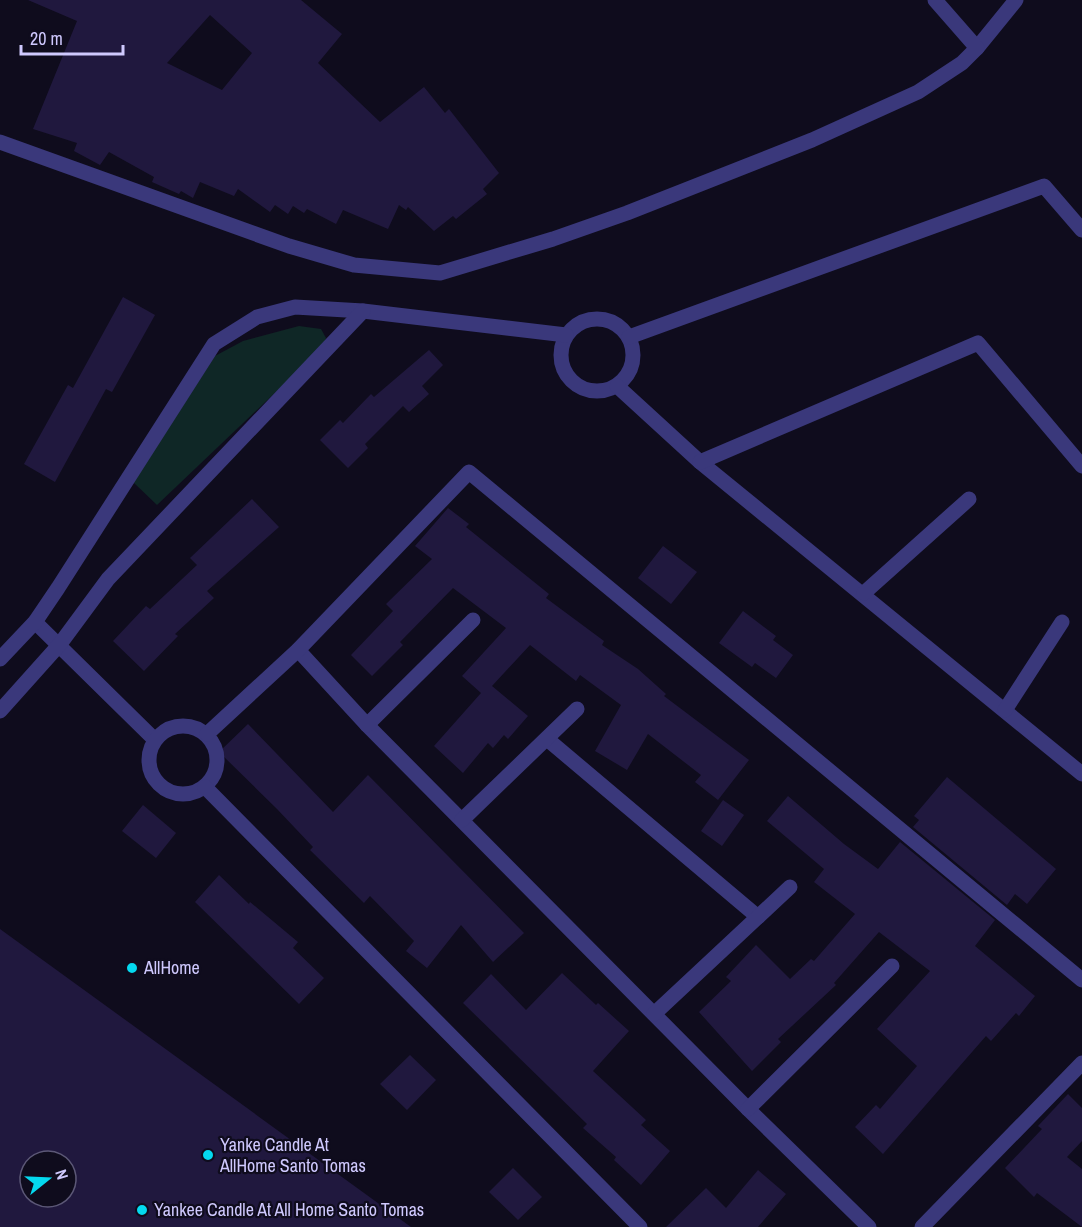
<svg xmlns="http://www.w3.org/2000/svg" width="1082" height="1227" viewBox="0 0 1082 1227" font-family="'Archivo Narrow',sans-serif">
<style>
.green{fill:#0f2726}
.building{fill:#20183e;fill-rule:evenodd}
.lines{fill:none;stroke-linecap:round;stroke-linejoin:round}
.minor{stroke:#3a387b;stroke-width:15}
.poi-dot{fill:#04d9ef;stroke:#0f0c1d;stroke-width:2}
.labels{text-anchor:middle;stroke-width:4.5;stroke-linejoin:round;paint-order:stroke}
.poi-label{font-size:18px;fill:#cfc9fe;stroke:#0f0c1d;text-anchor:start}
</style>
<rect width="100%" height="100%" fill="#0f0c1d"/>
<path class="green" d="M299 326 321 329 326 338 323 347 157 505 133 482 215 356 243 341Z"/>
<g class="building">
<path d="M28 0H301L342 34 318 63 380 122 424 87 445 113 449 109 499 173 483 189 487 194 456 219 453 216 434 231 408 207 406 210 399 205 388 229 343 210 336 224 307 209 304 213 293 206 288 214 275 205 270 212 238 189 234 196 200 182 193 198 181 191 179 194 152 182 154 177 109 152 100 165 74 151 77 143 33 129 77 21ZM210 15 252 53 222 90 167 63Z"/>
<path d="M123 297 155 315 112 392 106 389 55 482 24 464 68 385 73 388Z"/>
<path d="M429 350 443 365 422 386 429 394 409 412 403 406 365 444 368 448 348 468 320 440 340 420 343 423 371 394 374 397Z"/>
<path d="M252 499 279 527 207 591 214 598 175 634 178 636 144 671 113 641 146 606 150 609 197 565 190 558Z"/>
<path d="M448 508 469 524 466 527 549 594 546 598 604 641 602 645 638 669 666 694 664 696 749 760 718 800 695 782 701 775 648 734 627 770 595 751 621 705 580 675 576 681 530 645 492 686 528 716 508 739 504 735 493 748 488 743 463 773 434 746 481 693 462 676 506 628 453 588 400 642 403 645 372 676 351 655 393 611 386 604 432 559 415 546Z"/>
<path d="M663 546 697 572 671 604 638 578Z"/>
<path d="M743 611 776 636 773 640 793 655 776 678 755 663 752 667 719 643Z"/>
<path d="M248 724 333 812 368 775 524 933 493 962 461 925 427 968 406 951 414 941 370 896 364 903 310 850 313 847 277 809 219 752Z"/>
<path d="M947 777 1056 869 1027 904 1015 894 1007 905 913 827 919 820 914 816Z"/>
<path d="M788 796 844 844 878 869 900 842 995 920 975 946 1035 996 1019 1016 1016 1013 991 1041 986 1036 883 1154 855 1127 876 1105 880 1109 917 1066 877 1029 930 971 879 932 834 983 836 985 778 1039 781 1042 752 1071 699 1012 731 981 726 977 756 945 790 979 811 959 814 961 855 914 814 882 824 869 767 821Z"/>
<path d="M723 800 744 815 722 846 701 831Z"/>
<path d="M143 805 176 833 156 858 122 831Z"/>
<path d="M219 875 249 904 250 902 298 942 293 948 324 978 299 1004 195 902Z"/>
<path d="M0 929 411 1227H0ZM30 1161H66V1197H30Z"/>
<path d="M562 973 596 1005 598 1003 629 1031 593 1071 646 1120 641 1125 670 1151 641 1185 614 1160 616 1157 583 1128 587 1124 463 1003 491 974 526 1010Z"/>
<path d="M410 1055 436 1080 407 1110 380 1084Z"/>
<path d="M1068 1094 1082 1108V1141L1067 1157 1082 1169V1227L1037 1193 1034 1197 1005 1168 1042 1129 1038 1126Z"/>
<path d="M513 1168 542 1197 518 1220 489 1192Z"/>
<path d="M758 1170 786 1194 758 1227H666L706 1188 726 1208Z"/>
</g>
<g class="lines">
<g class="minor">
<path d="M977 48 1016 0"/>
<path d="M0 142 289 246 354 265 440 273 553 239 627 213 812 140 918 92 962 63 977 48 935 0"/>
<circle cx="597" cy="355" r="36"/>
<path d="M629 337 1044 186 1082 230"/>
<path d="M617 386 700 462 1082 774"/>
<path d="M700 462 978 343 1082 466"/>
<path d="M864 593 969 499"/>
<path d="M35 622 154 739"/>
<path d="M298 650 367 725 748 1109 869 1227"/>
<path d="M0 659 35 622 58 588 214 344 257 317 295 307 363 311 566 335"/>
<path d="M1005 710 1062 622"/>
<path d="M0 711 60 644 108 579 363 311"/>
<path d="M367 725 473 620"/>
<circle cx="183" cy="760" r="34"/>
<path d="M207 734 298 650 469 472 1082 980"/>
<path d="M547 739 758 917"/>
<path d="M205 787 640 1227"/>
<path d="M462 820 577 709"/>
<path d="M654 1014 790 887"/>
<path d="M748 1109 892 966"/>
<path d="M922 1227 1082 1063"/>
</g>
</g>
<g class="poi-dot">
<circle cx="132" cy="968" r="6"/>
<circle cx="208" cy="1155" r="6"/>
<circle cx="142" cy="1210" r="6"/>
</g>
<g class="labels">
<g class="poi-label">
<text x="144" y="974">AllHome</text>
<text x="220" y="1151">Yanke Candle At<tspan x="220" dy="21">AllHome Santo Tomas</tspan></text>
<text x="154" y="1216">Yankee Candle At All Home Santo Tomas</text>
</g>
</g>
<g transform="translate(48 1179) rotate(72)"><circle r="28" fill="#0f0c1d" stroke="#5c5877" stroke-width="1.5"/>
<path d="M0-4.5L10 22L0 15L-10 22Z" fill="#04d9ef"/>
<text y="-9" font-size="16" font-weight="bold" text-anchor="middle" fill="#cfc9fe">N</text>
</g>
<path d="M21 45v9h102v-9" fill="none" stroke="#cfc9fe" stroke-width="3"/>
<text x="30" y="45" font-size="18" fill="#cfc9fe" stroke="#0f0c1d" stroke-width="4.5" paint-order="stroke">20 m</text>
</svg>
